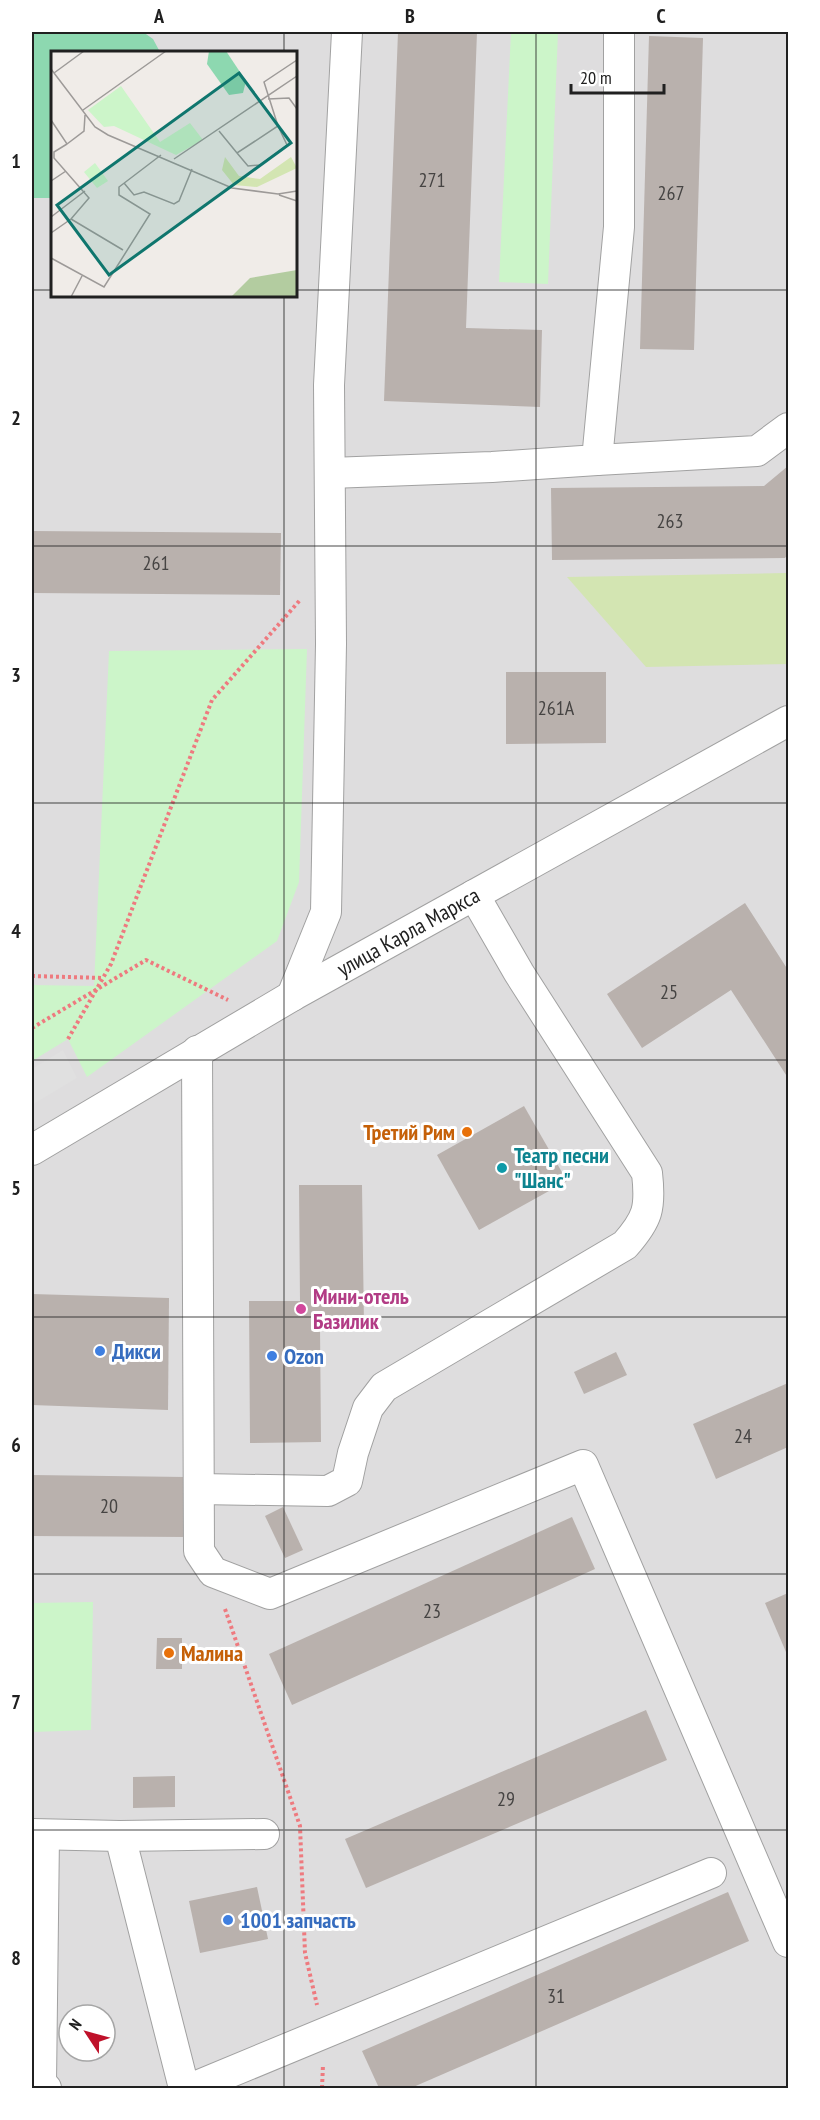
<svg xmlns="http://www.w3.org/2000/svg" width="820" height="2120" viewBox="0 0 820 2120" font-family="'PT Sans Narrow',sans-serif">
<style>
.residential{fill:#deddde;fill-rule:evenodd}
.grass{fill:#d3e5b2}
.park{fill:#ccf5c9}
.pitch{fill:#8dd8b0}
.parking{fill:#e0e0e0}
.building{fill:#b9b1ad}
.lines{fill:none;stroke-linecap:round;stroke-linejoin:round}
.minor-casing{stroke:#a1a1a1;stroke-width:32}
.path{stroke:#ee7a7f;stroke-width:4;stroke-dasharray:3 3;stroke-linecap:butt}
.minor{stroke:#fff;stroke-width:30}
.grid{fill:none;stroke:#202020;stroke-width:1.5;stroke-opacity:0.55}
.food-dot{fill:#e8710a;stroke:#fff;stroke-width:2}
.culture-dot{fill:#0f9aa8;stroke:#fff;stroke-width:2}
.hotel-dot{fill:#d1479c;stroke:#fff;stroke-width:2}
.shop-dot{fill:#3f7fe0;stroke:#fff;stroke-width:2}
.labels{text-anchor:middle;stroke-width:6;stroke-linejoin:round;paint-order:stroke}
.number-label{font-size:20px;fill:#464443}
.street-label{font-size:22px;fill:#202020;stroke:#fff}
.food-label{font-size:22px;font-weight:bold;fill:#c56008;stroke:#fff;text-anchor:end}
.culture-label{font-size:22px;font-weight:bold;fill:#0d838f;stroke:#fff;text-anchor:start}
.hotel-label{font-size:22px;font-weight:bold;fill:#b23c85;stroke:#fff;text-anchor:start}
.shop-label{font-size:22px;font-weight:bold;fill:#366cbe;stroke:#fff;text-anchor:start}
.inset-road{fill:none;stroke:#9d9a98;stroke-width:1.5}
.view{fill:#0f766e;fill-opacity:0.15;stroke:#0f766e;stroke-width:3}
.inset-edge{fill:none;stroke:#202020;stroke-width:3}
.neatline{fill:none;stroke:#202020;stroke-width:2}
.grid-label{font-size:20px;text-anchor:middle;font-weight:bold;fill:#202020}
</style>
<rect width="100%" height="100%" fill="#f0ece8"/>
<path class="residential" d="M32 32H788V2088H32ZM52 52H296V296H52ZM69 2015H105V2051H69Z"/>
<path class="grass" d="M788 571V664L646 667 567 577 786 573Z"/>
<g class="park">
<path d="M511 32H558L548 284 499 282Z"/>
<path d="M307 649 299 882 277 941 87 1077 68 1039 32 1061V985L94 986 109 651Z"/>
<path d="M93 1602 91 1730 32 1732V1603Z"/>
</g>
<path class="pitch" d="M32 32H143L153 39 160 52H52V198H32Z"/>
<path class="parking" d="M63 1050 77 1078 32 1105V1069Z"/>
<g class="building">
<path d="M398 32H477L466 328 542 330 540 407 384 401Z"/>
<path d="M649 36 703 38 694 350 640 349Z"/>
<path d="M788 466V554L785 558 552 560 551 488 764 486Z"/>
<path d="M32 531 281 533 280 595 32 593Z"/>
<path d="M506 672H606V743L506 744Z"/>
<path d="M745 903 788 970V1078L731 990 642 1048 607 994Z"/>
<path d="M524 1106 567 1181 479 1230 437 1155Z"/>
<path d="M299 1185H362L364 1326 320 1327 321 1442 250 1443 249 1301H300Z"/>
<path d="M32 1294 169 1298 168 1410 32 1405Z"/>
<path d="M616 1352 627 1375 584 1394 574 1372Z"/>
<path d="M788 1383V1447L716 1479 693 1424Z"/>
<path d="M32 1475 186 1477V1537L32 1536Z"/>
<path d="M283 1507 303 1550 285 1558 265 1516Z"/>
<path d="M572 1517 595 1569 292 1705 269 1654Z"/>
<path d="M788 1593V1651L786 1652 765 1603Z"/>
<path d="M157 1638H182V1669H156Z"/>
<path d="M646 1710 667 1760 366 1888 345 1839Z"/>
<path d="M175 1776V1807L133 1808V1777Z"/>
<path d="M257 1887 268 1939 200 1953 189 1901Z"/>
<path d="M728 1892 749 1941 411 2088H379L362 2051Z"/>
</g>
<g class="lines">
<g class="minor-casing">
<g id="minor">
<path d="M597 460 757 451 788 428"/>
<path d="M330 473 492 467 597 460 619 227V32"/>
<path d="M292 996 326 912 331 644 329 385 347 32"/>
<path d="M197 1051 199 1551 213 1572 270 1594 583 1465 788 1942"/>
<path id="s1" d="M32 1150 292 996 788 721"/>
<path d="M199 1489 328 1491 347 1481 353 1453 368 1408 384 1387 625 1245C648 1219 651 1208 647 1173L519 973 474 895"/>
<path d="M32 1834 120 1836 184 2088"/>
<path d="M44 1835 41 2083 46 2088"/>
<path d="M120 1836 264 1834"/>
<path d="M192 2088 711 1873"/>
</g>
</g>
<g class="path">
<path d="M32 976 103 978"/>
<path d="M32 1028 146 960 228 1000"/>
<path d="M68 1039 111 964 212 700 301 599"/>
<path d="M225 1609 300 1826 305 1953 317 2005"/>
<path d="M322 2088 323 2065"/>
</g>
<use href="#minor" class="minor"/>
</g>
<path class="grid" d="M284 32V52M536 32V2088M32 290H52M296 290H788M284 296V2088M32 546H788M32 803H788M32 1060H788M32 1317H788M32 1574H788M32 1830H788"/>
<g class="food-dot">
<circle cx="467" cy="1132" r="6"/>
<circle cx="169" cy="1653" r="6"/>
</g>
<circle class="culture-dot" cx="502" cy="1168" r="6"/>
<circle class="hotel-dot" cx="301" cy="1309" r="6"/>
<g class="shop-dot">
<circle cx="100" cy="1351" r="6"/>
<circle cx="272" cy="1356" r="6"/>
<circle cx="228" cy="1920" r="6"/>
</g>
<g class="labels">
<g class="number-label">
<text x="432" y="187">271</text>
<text x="671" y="200">267</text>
<text x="670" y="528">263</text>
<text x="156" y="570">261</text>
<text x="556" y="715">261А</text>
<text x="669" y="999">25</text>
<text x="743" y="1443">24</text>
<text x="109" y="1513">20</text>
<text x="432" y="1618">23</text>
<text x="506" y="1806">29</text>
<text x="556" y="2003">31</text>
</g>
<g class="street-label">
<text dy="8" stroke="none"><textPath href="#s1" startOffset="435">улица Карла Маркса</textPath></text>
</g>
<g class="food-label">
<text x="455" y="1140">Третий Рим</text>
<text x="181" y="1661" text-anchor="start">Малина</text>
</g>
<g class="culture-label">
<text x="514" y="1163">Театр песни<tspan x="514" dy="25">"Шанс"</tspan></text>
</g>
<g class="hotel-label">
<text x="313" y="1304">Мини-отель<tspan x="313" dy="25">Базилик</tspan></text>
</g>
<g class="shop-label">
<text x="112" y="1359">Дикси</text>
<text x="284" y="1364">Ozon</text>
<text x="240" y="1928">1001 запчасть</text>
</g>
</g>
<g transform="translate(51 51)">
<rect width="246" height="246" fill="#f0ece8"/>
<path d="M174 106 188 125 209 128 240 106 246 117 206 136 183 134 171 119Z" fill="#d3e5b2"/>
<path d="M246 219V246H180L199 227Z" fill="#b3cca0"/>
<path d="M70 35 109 91 139 72 152 89 125 104 63 75 53 76 37 59ZM44 112 57 130 46 137 33 121Z" fill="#ccf5c9"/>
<path d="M158 0H175L195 30 192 42 178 44 156 13Z" fill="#8dd8b0"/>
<path class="inset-road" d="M0 18 44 76 57 84 181 137 227 143 246 140M3 22 33 0M217 48 238 47 246 58M32 59 115 0M0 69 16 93 33 80 34 64M168 80 186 102 227 75 213 31 246 9M186 102 197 115 209 114 236 94 227 75M123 108 246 25M0 130 15 120M73 132 83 144 93 141 123 153 128 150 141 118M228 144 246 150M0 166 34 140M20 168 72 199M0 182 20 168 38 147 3 107V101L16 93M0 207 53 236 99 163 68 144V136L110 104M20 246 31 225"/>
<path class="view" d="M188 22 240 92 58 224 6 154Z"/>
<rect width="246" height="246" class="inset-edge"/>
</g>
<rect width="820" height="2120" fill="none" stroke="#ffffff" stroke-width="66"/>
<g transform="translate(87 2033) rotate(306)"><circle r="28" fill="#ffffff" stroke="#a6a6a6" stroke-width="1.5"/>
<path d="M0-4.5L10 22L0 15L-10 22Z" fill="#bf112a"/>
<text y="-9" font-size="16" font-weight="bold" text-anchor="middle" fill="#202020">N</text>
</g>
<path d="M571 84v9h93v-9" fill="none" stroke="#202020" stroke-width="3"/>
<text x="580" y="84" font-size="18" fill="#202020" stroke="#ffffff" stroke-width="4.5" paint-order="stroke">20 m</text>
<rect x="33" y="33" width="754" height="2054" class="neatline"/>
<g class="grid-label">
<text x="159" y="23">A</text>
<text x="410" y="23">B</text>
<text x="661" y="23">C</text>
<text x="16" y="168">1</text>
<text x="16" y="425">2</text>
<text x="16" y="682">3</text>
<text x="16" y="938">4</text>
<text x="16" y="1195">5</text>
<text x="16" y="1452">6</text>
<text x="16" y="1709">7</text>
<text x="16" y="1965">8</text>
</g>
</svg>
